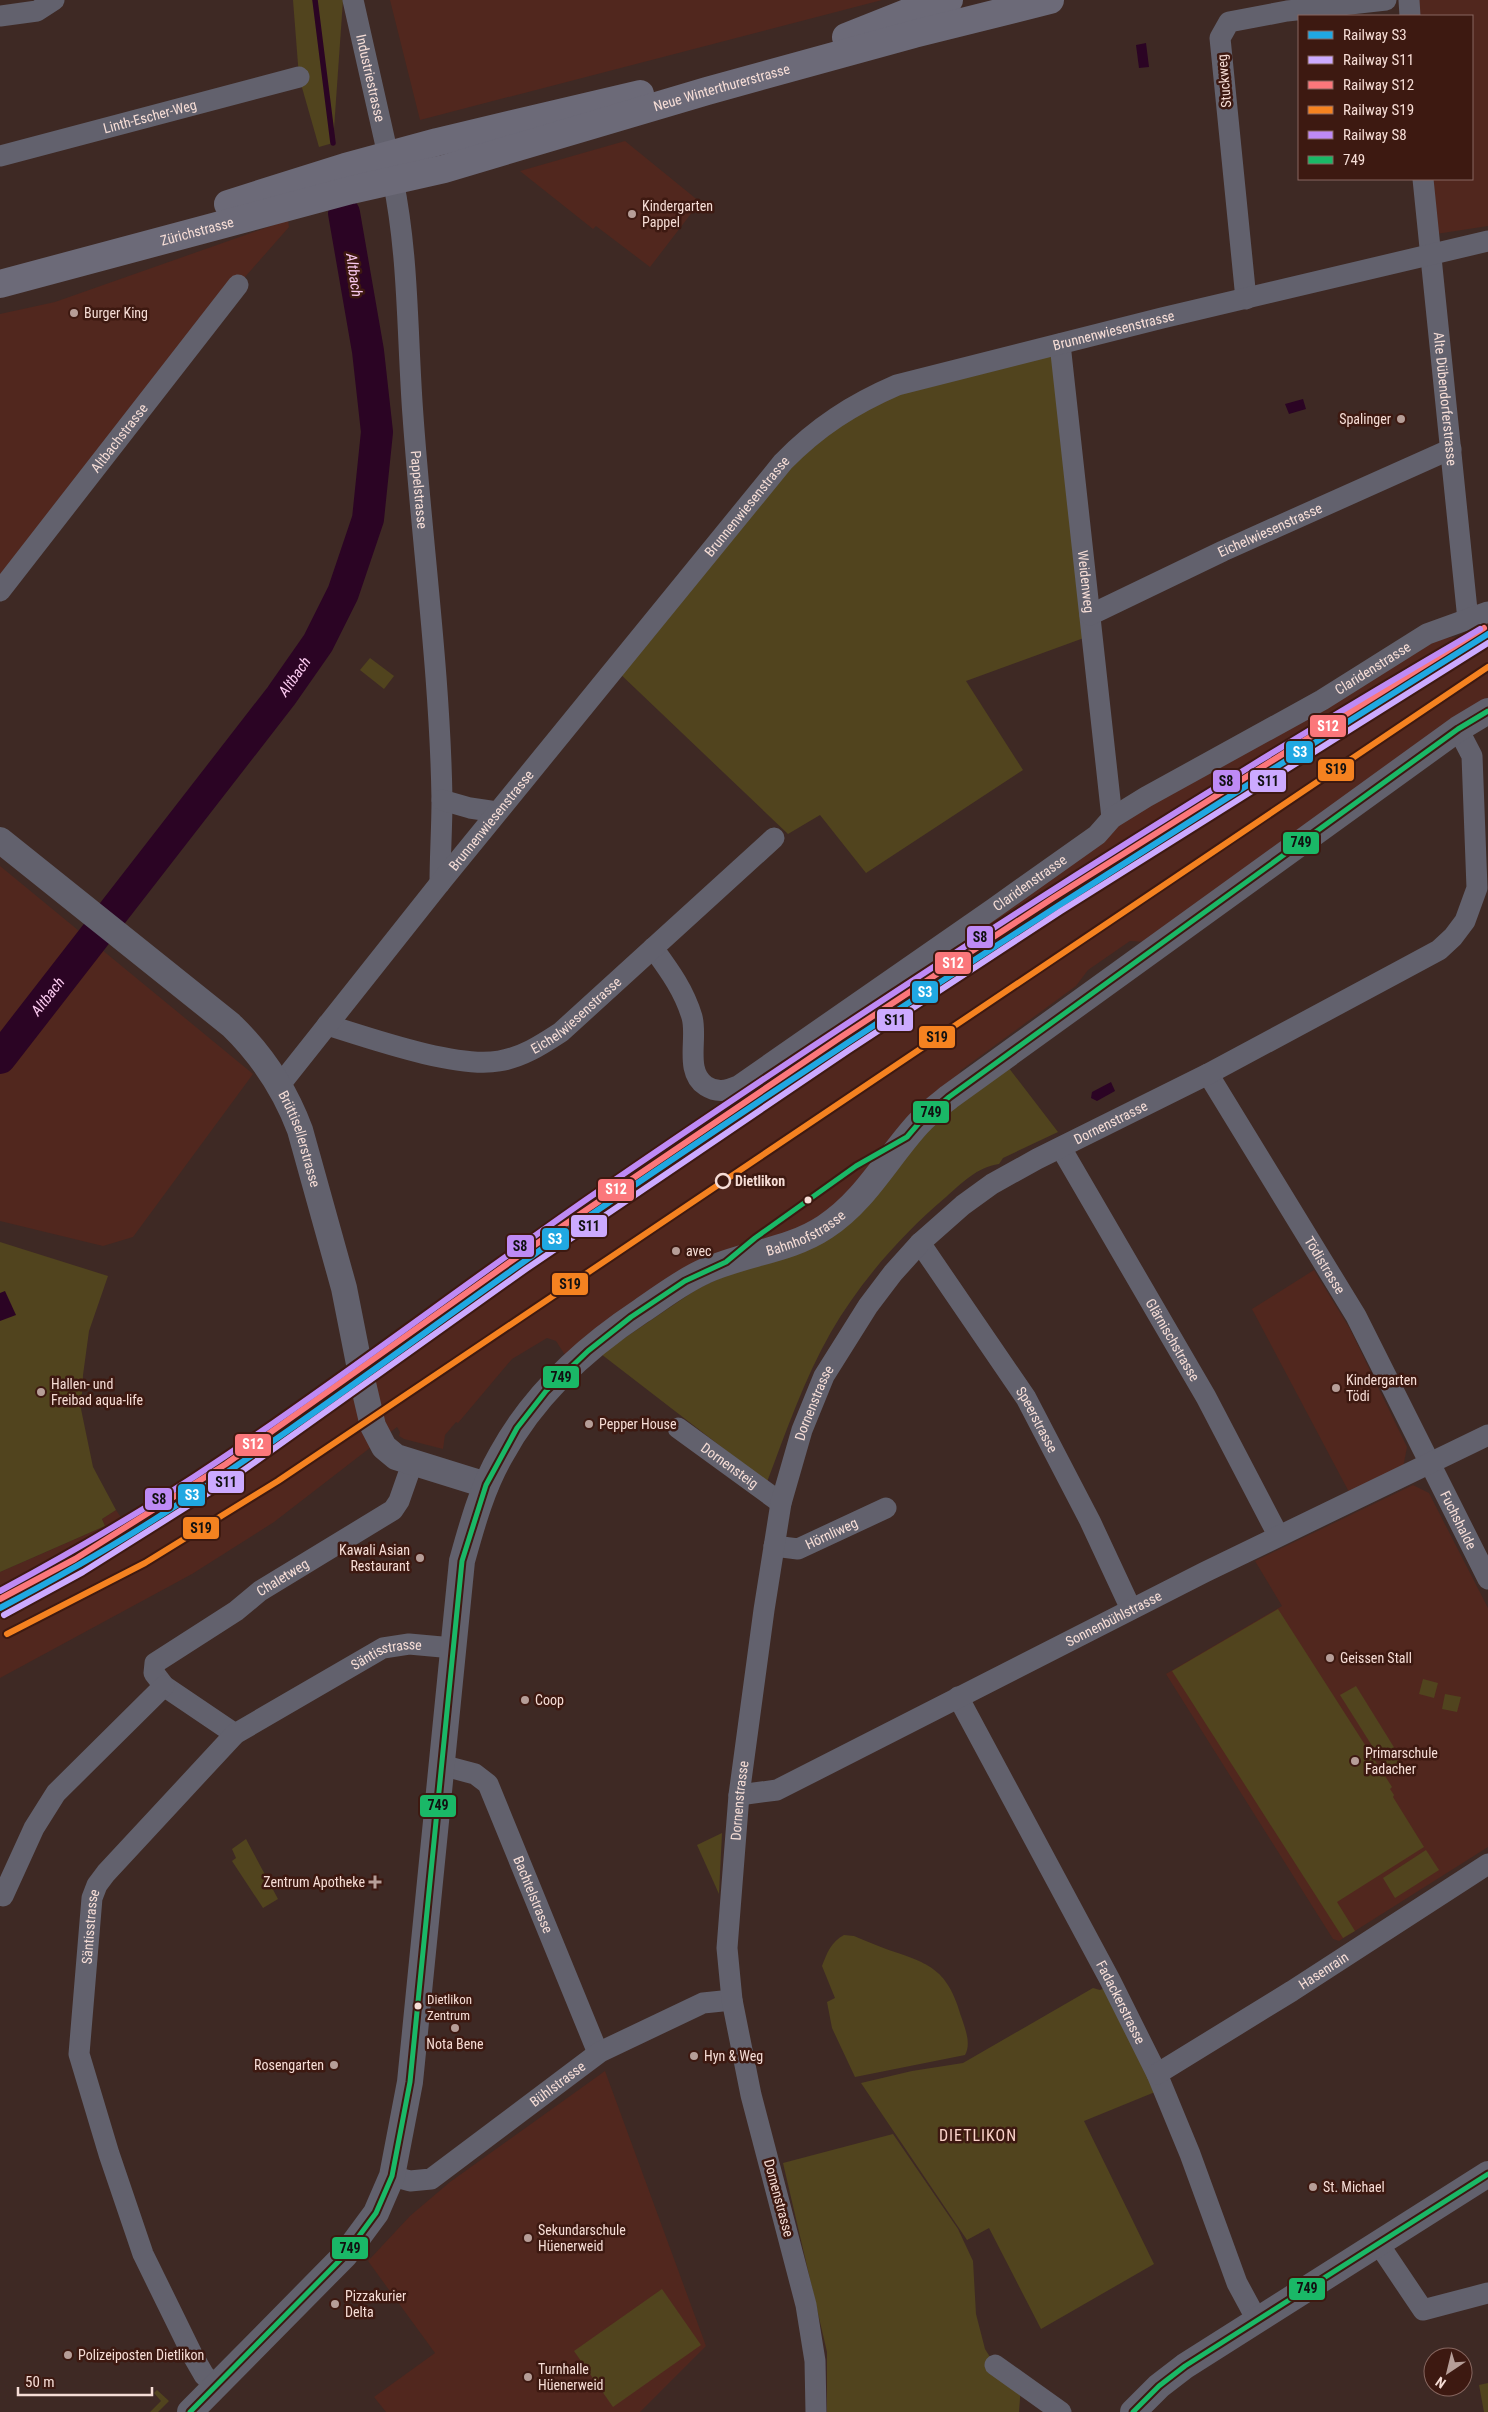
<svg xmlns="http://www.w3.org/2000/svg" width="1488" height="2412" viewBox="0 0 1488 2412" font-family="'Roboto Condensed',sans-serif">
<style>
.built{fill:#51271e}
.green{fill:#51441e}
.water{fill:#2b0424}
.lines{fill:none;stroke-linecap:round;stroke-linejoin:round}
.stream{stroke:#2b0424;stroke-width:5.5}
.river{stroke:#2b0424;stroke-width:32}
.minor{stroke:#62616d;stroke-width:21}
.tertiary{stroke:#62616d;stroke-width:26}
.primary{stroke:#6c6a78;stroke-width:28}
.bus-1-casing{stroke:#3d1911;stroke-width:9}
.bus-1{stroke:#1ab867;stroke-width:5}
.rail-1-casing{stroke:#3d1911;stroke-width:10}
.rail-2-casing{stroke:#3d1911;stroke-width:10}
.rail-3-casing{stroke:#3d1911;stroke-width:10}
.rail-4-casing{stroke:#3d1911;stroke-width:10}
.rail-5-casing{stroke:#3d1911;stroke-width:10}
.rail-1{stroke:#20a8e2;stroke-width:6}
.rail-2{stroke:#caf;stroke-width:6}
.rail-3{stroke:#fb777b;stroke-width:6}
.rail-4{stroke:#f58220;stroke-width:6}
.rail-5{stroke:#be8af5;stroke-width:6}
.poi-dot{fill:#b69e98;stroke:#3d1911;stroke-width:2}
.stop-dot{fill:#3d1911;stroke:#f6ddd6;stroke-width:2.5}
.bus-dot{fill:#f6ddd6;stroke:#3d1911;stroke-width:2}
.labels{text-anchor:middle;stroke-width:5;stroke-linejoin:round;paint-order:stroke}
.bus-label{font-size:13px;fill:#f6ddd6;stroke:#3d1911;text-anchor:start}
.street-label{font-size:14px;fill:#f6ddd6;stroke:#3d1911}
.poi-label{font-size:14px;fill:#f6ddd6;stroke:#3d1911;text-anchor:start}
.stop-label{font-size:14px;font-weight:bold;fill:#f6ddd6;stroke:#3d1911;text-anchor:start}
.water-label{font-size:15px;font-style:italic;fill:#fccbf1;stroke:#3d1911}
.quarter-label{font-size:16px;letter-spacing:1px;fill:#fbd3c9;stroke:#3d1911}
.line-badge{stroke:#3d1911;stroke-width:2}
.badge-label{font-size:14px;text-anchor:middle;font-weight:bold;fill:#fff}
.pale-badge-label{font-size:14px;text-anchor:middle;font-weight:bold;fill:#111}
</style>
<rect width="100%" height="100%" fill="#3e2924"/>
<g class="built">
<path d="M390 0H882L420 120Z"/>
<path d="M1419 0H1488V226L1436 234 1432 179H1472V16H1420Z"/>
<path d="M625 141 700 202 650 267 596 226 593 229 520 171Z"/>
<path d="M288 220 289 227 238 285 0 591V314L55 302Z"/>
<path d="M1488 619V699L1146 942 1130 941 1088 970 1076 986 960 1071 959 1077 833 1209 565 1355 556 1341 547 1338 512 1359 458 1423 456 1422 445 1435 443 1449 404 1439 399 1436 400 1432 397 1427 274 1522 192 1574 0 1678V1572L105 1526 102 1519 116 1510 126 1525 150 1511 248 1445 1141 810 1438 638 1459 637Z"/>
<path d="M0 866 253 1074 133 1237 103 1246 0 1221Z"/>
<path d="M1314 1270 1350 1329 1407 1447 1403 1468 1349 1492 1252 1309Z"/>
<path d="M1413 1485 1429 1493 1488 1608V1847L1339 1941 1333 1939 1166 1674 1282 1606 1255 1561Z"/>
<path d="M605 2071 706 2346 640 2412H386L374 2397 435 2353 368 2261 410 2216 450 2182Z"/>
</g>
<g class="green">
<path d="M293 0H343L333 143 319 147 299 77Z"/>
<path d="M1060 344 1092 635 966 681 1023 770 866 873 820 815 788 834 616 670 765 483 862 400Z"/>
<path d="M370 658 394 676 384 689 360 670Z"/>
<path d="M1005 1063 1058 1132 1003 1158 999 1164C977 1167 962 1183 946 1197 901 1235 860 1282 831 1332 804 1379 786 1432 767 1482L601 1354 697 1289 737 1270 814 1241 924 1127Z"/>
<path d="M0 1242 108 1276 89 1331 83 1375 81 1409 93 1467 116 1510 102 1519 105 1526 0 1572Z"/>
<path d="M1278 1609 1392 1787 1390 1789 1394 1795 1393 1797 1424 1847 1337 1902 1355 1931 1343 1938 1172 1671Z"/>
<path d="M1423 1679 1438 1683 1434 1698 1419 1694Z"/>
<path d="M1356 1686 1400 1757 1398 1764 1388 1771 1340 1695Z"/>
<path d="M1445 1694 1461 1697 1457 1712 1442 1709Z"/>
<path d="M722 1833 719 1894 697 1845Z"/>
<path d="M246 1839 278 1899 263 1908 232 1861 236 1858 232 1849Z"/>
<path d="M1426 1850 1439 1870 1395 1898 1383 1878Z"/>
<path d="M844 1935 854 1936C864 1940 875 1945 886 1949 931 1964 948 1969 962 2019 966 2031 971 2044 965 2055L855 2077 832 2028 827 2002 835 1998 822 1966C827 1953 831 1942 844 1935Z"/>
<path d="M1093 1988 1100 1990 1105 1988 1155 2092 1084 2121 1154 2264 1041 2329 989 2228 967 2240 861 2083 912 2071 963 2063Z"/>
<path d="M893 2134 958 2229 973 2261 976 2314 985 2349 995 2365 1021 2385 1019 2412H827V2352L783 2163Z"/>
<path d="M662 2289 701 2345 613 2407 574 2351Z"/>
<path d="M1488 2383V2412H1484L1479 2385Z"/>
<path d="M157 2390 169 2401 158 2412H150L161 2401 154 2393Z"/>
</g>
<g class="water">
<path d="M1146 43 1149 67 1139 68 1136 45Z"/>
<path d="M1303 399 1306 409 1289 414 1285 404Z"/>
<path d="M1111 1082 1115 1091 1097 1101 1091 1098 1092 1092Z"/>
<path d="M5 1291 16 1315 0 1321V1293Z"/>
</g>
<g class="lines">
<path class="stream" d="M315 0 333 143"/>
<path class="river" id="s1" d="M0 1058 281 696 318 643 343 593 368 519 377 432 368 351 344 213"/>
<g class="minor">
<path id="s2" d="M353 0 388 155"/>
<path d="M1409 0 1410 16"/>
<path d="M0 16 37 11 54 0"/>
<path id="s3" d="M0 156 299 77"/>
<path id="s4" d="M1423 179 1468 620"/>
<path id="s5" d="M393 180C409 258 407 337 413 416 422 544 440 672 442 800 442 828 440 856 440 883"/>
<path d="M1246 299 1220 38 1229 22 1287 11 1386 0"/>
<path id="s6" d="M1060 344 1112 818"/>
<path id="s7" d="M0 591 238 285"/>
<path id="s8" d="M1090 615 1223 551 1451 449"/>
<path d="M442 800 470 808 497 812"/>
<path id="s9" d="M653 948C669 970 684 990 692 1017 698 1038 684 1072 706 1086 717 1093 726 1091 738 1086L994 908 1097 835 1112 818 1146 797 1322 700 1427 634 1488 612"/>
<path id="s10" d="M327 1025C369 1038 457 1069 499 1061 523 1057 541 1045 561 1032L774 838"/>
<path id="s11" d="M1208 1074 1356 1316 1488 1579"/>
<path id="s12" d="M279 1086 440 883 783 462C817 427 853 404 897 385L1162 318 1488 241"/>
<path id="s13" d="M1061 1148 1206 1397 1278 1535"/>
<path id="s14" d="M920 1243 1026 1398 1090 1521 1131 1609"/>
<path id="s15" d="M678 1428 781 1503"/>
<path id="s16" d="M774 1546 798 1549 886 1508"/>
<path id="s17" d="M958 1697 1110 1980 1157 2074 1190 2154 1237 2283 1257 2320"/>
<path id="s18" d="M235 1734 164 1686 154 1673 155 1663 236 1611 260 1591 393 1510 399 1501 412 1464"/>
<path id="s19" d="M441 1765 475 1774 488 1784 598 2053"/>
<path id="s20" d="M739 1795 777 1790 1205 1572 1488 1435"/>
<path d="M3 1896 34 1828 56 1793 164 1686"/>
<path id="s21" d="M1157 2074 1292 1991 1488 1864"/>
<path id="s22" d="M392 2176 410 2181 431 2179 600 2052 703 2003 732 2000"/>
<path d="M1378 2243 1423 2310 1488 2293"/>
<path d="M995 2365 1061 2412"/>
<path id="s23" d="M215 2386 204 2375 193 2356 143 2254 109 2154 79 2054 92 1898 97 1885 106 1873 235 1734 383 1648 409 1644 453 1648"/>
<path id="s24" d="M816 2412 815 2361 806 2305 751 2095 732 2000 727 1948 739 1795 764 1610 781 1503 802 1430 824 1376 868 1306 893 1273 920 1243 963 1205 992 1184 1037 1159 1208 1074 1400 971 1439 950 1453 937 1465 921 1477 888 1472 756 1458 729"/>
</g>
<g class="tertiary">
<path id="s25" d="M0 840 231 1025C262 1055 285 1090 300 1130L344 1288 362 1379 373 1426 384 1447 396 1457 486 1485"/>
<path id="s26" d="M190 2412 345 2255 376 2213 392 2176 410 2082 462 1561C472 1525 482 1488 501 1455 533 1396 585 1348 641 1311 662 1297 682 1281 705 1271 744 1253 789 1251 825 1227 865 1201 887 1158 918 1124 927 1114 939 1105 949 1097L1458 729 1488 711"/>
<path d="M1133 2412 1159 2386 1185 2366 1488 2174"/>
</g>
<g class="primary">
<path d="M846 37 924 6 949 0"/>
<path d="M228 204 345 167 437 142 640 94"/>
<path id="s27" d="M0 284 351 190 444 169 707 91 914 34 1050 0"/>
</g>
<g class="bus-1-casing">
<g id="bus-1">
<path d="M190 2412 345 2255 376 2213 392 2176 410 2082 462 1561 486 1485 517 1428 546 1391 588 1351 631 1317 685 1281 726 1262 755 1238 856 1166 907 1137 919 1123 949 1097 1458 729 1488 711"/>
<path d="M1133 2412 1159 2386 1185 2366 1488 2174"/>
</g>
</g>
<use href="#bus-1" class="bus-1"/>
<g class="rail-1-casing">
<path id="rail-1" d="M0 1608C53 1580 105 1551 155 1519 307 1424 447 1313 595 1212 888 1012 1187 822 1488 634"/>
</g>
<g class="rail-2-casing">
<path id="rail-2" d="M4 1615 83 1572 234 1477 526 1269 849 1050 1061 911 1488 643"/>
</g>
<g class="rail-3-casing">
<path id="rail-3" d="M0 1599 75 1559 226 1464 517 1257 841 1037 1053 898 1484 628"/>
</g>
<g class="rail-4-casing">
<path id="rail-4" d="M7 1634 145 1563 278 1481 1488 667"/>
</g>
<g class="rail-5-casing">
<path id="rail-5" d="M0 1591C76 1550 150 1507 221 1459 346 1375 466 1283 590 1197 881 997 1176 806 1480 629"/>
</g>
<use href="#rail-1" class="rail-1"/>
<use href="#rail-2" class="rail-2"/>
<use href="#rail-3" class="rail-3"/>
<use href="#rail-4" class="rail-4"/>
<use href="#rail-5" class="rail-5"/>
</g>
<g class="poi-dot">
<circle cx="632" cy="214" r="5"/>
<circle cx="74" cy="313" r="5"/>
<circle cx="1401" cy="419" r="5"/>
<circle cx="676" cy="1251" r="5"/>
<circle cx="1336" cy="1388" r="5"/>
<circle cx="41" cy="1392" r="5"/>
<circle cx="589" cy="1424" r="5"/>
<circle cx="420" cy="1558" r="5"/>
<circle cx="1330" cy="1658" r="5"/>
<circle cx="525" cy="1700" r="5"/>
<circle cx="1355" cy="1761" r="5"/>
<path d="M372.5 1874.5h5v5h5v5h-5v5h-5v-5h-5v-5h5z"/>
<circle cx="455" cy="2028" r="5"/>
<circle cx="694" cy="2056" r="5"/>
<circle cx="334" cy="2065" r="5"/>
<circle cx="1313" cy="2187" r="5"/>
<circle cx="528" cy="2238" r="5"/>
<circle cx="335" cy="2304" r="5"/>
<circle cx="68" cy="2355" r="5"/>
<circle cx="528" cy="2377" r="5"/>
</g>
<circle class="stop-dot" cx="723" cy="1181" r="7"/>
<g class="bus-dot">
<circle cx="808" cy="1200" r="4.5"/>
<circle cx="418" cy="2006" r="4.5"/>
</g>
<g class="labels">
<g class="bus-label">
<text x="427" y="2004">Dietlikon<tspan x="427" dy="16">Zentrum</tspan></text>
</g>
<g class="street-label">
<text dy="5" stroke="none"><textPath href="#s2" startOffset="80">Industriestrasse</textPath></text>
<text transform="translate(1224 81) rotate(-95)" y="5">Stuckweg</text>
<text dy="5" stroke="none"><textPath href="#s27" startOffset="748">Neue Winterthurerstrasse</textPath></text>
<text dy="5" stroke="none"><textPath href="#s3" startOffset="155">Linth-Escher-Weg</textPath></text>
<text dy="5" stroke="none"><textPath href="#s27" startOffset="204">Zürichstrasse</textPath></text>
<text dy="5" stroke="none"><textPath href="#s12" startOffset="1164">Brunnenwiesenstrasse</textPath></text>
<text dy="5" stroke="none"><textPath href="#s4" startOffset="221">Alte Dübendorferstrasse</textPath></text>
<text dy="5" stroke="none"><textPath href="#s7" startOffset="194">Altbachstrasse</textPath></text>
<text dy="5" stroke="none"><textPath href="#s5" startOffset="311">Pappelstrasse</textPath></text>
<text dy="5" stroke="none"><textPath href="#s12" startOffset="745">Brunnenwiesenstrasse</textPath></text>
<text dy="5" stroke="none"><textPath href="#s8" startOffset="199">Eichelwiesenstrasse</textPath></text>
<text dy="5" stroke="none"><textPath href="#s6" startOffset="239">Weidenweg</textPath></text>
<text dy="5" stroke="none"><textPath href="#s9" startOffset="948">Claridenstrasse</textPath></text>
<text dy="5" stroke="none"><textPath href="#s12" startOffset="340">Brunnenwiesenstrasse</textPath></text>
<text dy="5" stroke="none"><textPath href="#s9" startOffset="542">Claridenstrasse</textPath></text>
<text dy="5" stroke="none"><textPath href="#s10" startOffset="268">Eichelwiesenstrasse</textPath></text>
<text dy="5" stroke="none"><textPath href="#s24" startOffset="1448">Dornenstrasse</textPath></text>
<text dy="5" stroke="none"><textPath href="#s25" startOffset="431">Brüttisellerstrasse</textPath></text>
<text dy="5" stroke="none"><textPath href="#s26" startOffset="1432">Bahnhofstrasse</textPath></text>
<text dy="5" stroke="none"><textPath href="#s11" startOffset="224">Tödistrasse</textPath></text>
<text dy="5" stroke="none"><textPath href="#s13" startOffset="222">Glärnischstrasse</textPath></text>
<text dy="5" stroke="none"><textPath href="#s24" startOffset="1028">Dornenstrasse</textPath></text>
<text dy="5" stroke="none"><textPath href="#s14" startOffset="212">Speerstrasse</textPath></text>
<text dy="5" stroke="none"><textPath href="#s15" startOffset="64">Dornensteig</textPath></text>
<text dy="5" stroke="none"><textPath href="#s11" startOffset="512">Fuchshalde</textPath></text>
<text dy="5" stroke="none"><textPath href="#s16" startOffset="61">Hörnliweg</textPath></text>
<text dy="5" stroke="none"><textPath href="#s18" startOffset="266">Chaletweg</textPath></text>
<text dy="5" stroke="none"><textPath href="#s20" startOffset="416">Sonnenbühlstrasse</textPath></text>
<text dy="5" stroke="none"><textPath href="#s23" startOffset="909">Säntisstrasse</textPath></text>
<text dy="5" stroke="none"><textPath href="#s24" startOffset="622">Dornenstrasse</textPath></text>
<text dy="5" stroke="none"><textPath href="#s19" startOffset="171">Bachtelstrasse</textPath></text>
<text dy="5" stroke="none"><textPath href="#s23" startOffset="489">Säntisstrasse</textPath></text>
<text dy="5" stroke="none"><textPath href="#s21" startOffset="196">Hasenrain</textPath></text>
<text dy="5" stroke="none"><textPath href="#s17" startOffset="346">Fadackerstrasse</textPath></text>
<text dy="5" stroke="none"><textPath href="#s22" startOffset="198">Bühlstrasse</textPath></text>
<text transform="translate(779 2198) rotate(75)" y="5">Dornenstrasse</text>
</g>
<g class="poi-label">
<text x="642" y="211">Kindergarten<tspan x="642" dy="16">Pappel</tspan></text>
<text x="84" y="318">Burger King</text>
<text x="1391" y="424" text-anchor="end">Spalinger</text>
<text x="686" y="1256">avec</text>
<text x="1346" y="1385">Kindergarten<tspan x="1346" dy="16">Tödi</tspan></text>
<text x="51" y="1389">Hallen- und<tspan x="51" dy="16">Freibad aqua-life</tspan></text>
<text x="599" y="1429">Pepper House</text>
<text x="410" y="1555" text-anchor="end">Kawali Asian<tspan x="410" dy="16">Restaurant</tspan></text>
<text x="1340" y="1663">Geissen Stall</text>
<text x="535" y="1705">Coop</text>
<text x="1365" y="1758">Primarschule<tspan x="1365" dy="16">Fadacher</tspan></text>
<text x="365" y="1887" text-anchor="end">Zentrum Apotheke</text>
<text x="455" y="2049" text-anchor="middle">Nota Bene</text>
<text x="704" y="2061">Hyn &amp; Weg</text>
<text x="324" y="2070" text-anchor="end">Rosengarten</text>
<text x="1323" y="2192">St. Michael</text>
<text x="538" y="2235">Sekundarschule<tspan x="538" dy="16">Hüenerweid</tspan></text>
<text x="345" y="2301">Pizzakurier<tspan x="345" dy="16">Delta</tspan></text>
<text x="78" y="2360">Polizeiposten Dietlikon</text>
<text x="538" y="2374">Turnhalle<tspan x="538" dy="16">Hüenerweid</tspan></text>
</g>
<g class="stop-label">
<text x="735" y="1186">Dietlikon</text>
</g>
<g class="water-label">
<text transform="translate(354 275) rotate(82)" y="5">Altbach</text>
<text dy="5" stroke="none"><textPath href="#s1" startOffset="482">Altbach</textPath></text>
<text dy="5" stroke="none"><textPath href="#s1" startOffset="78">Altbach</textPath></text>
</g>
<g class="quarter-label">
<text x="978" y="2141">DIETLIKON</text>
</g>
</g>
<g class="line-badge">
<rect x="1309" y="714" width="38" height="24" rx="5" fill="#fb777b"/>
<rect x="1285" y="740" width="29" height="24" rx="5" fill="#20a8e2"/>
<rect x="1317" y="758" width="38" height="24" rx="5" fill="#f58220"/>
<rect x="1249" y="769" width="38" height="24" rx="5" fill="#caf"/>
<rect x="1212" y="769" width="29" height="24" rx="5" fill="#be8af5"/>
<rect x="1282" y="831" width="38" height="24" rx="5" fill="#1ab867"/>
<rect x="966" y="925" width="28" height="24" rx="5" fill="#be8af5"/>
<rect x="934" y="951" width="38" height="24" rx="5" fill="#fb777b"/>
<rect x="911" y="980" width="28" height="24" rx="5" fill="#20a8e2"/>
<rect x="876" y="1008" width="38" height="24" rx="5" fill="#caf"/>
<rect x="918" y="1025" width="38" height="24" rx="5" fill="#f58220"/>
<rect x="912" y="1100" width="38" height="24" rx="5" fill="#1ab867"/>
<rect x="597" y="1178" width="38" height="24" rx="5" fill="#fb777b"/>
<rect x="570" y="1214" width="38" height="24" rx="5" fill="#caf"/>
<rect x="541" y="1227" width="29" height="24" rx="5" fill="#20a8e2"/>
<rect x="506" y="1234" width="29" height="24" rx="5" fill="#be8af5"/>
<rect x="551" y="1272" width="38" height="24" rx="5" fill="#f58220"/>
<rect x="542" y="1365" width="38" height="24" rx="5" fill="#1ab867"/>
<rect x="234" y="1433" width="38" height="24" rx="5" fill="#fb777b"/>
<rect x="207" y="1470" width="38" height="24" rx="5" fill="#caf"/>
<rect x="177" y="1483" width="29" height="24" rx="5" fill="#20a8e2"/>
<rect x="144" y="1487" width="29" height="24" rx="5" fill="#be8af5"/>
<rect x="182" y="1516" width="38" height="24" rx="5" fill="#f58220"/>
<rect x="419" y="1794" width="38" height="24" rx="5" fill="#1ab867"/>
<rect x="331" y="2236" width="38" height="24" rx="5" fill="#1ab867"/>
<rect x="1288" y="2277" width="38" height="24" rx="5" fill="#1ab867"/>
</g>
<g class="badge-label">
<text x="1328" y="731">S12</text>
<text x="1300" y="757">S3</text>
<text x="953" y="968">S12</text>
<text x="925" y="997">S3</text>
<text x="616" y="1194">S12</text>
<text x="555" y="1244">S3</text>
<text x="253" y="1449">S12</text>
<text x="192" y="1500">S3</text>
</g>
<g class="pale-badge-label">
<text x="1336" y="774">S19</text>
<text x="1268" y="786">S11</text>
<text x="1226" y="786">S8</text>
<text x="1301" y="847">749</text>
<text x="980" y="942">S8</text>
<text x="895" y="1025">S11</text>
<text x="937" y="1042">S19</text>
<text x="931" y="1117">749</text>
<text x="589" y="1231">S11</text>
<text x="520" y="1251">S8</text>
<text x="570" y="1289">S19</text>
<text x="561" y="1382">749</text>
<text x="226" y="1487">S11</text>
<text x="159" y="1504">S8</text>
<text x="201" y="1533">S19</text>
<text x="438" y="1810">749</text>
<text x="350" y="2253">749</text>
<text x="1307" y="2293">749</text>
</g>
<rect x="1298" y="15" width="175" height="165" fill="#3d1911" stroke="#876760"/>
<rect x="1308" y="31" width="25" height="8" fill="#20a8e2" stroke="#876760"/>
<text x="1343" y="40" font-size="15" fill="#f6ddd6">Railway S3</text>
<rect x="1308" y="56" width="25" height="8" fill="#ccaaff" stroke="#876760"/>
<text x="1343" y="65" font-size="15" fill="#f6ddd6">Railway S11</text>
<rect x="1308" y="81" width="25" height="8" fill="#fb777b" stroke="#876760"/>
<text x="1343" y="90" font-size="15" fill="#f6ddd6">Railway S12</text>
<rect x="1308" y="106" width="25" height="8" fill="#f58220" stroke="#876760"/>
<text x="1343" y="115" font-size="15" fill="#f6ddd6">Railway S19</text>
<rect x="1308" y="131" width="25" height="8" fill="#be8af5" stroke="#876760"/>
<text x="1343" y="140" font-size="15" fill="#f6ddd6">Railway S8</text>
<rect x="1308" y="156" width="25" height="8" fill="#1ab867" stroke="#876760"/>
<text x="1343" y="165" font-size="15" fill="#f6ddd6">749</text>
<g transform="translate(1448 2372) rotate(215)"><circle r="24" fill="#3d1911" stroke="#876760"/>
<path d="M0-4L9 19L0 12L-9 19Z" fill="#b69e98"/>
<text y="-8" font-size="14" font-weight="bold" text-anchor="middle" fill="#f6ddd6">N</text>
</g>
<path d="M18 2387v8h134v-8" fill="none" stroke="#f6ddd6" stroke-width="2.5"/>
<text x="25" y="2387" font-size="15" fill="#f6ddd6" stroke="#3d1911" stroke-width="4" paint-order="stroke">50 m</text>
</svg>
